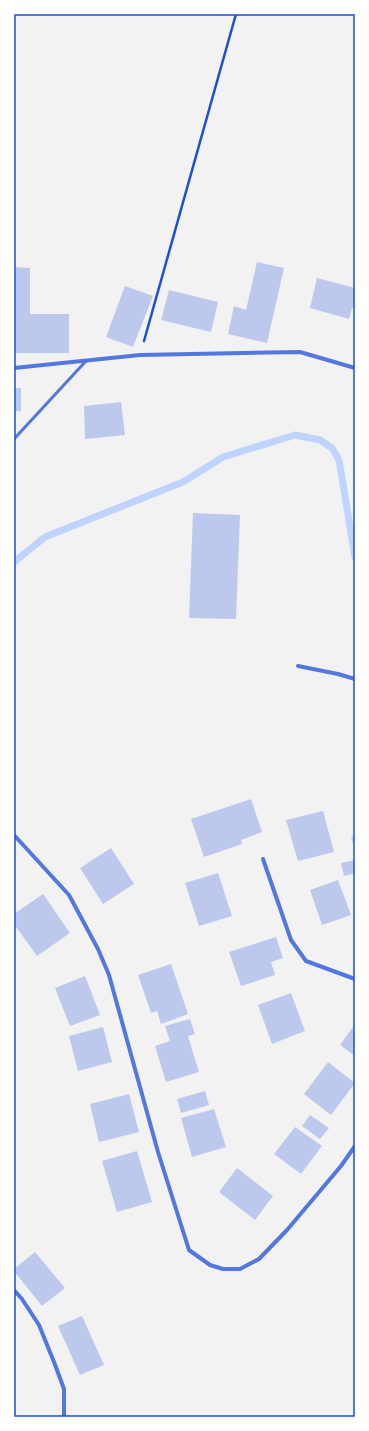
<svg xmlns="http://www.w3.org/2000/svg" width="369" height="1431" viewBox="0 0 369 1431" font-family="'DM Sans',sans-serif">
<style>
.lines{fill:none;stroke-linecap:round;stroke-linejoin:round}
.stream{stroke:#bfd3fe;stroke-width:7}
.building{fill:#bdc9ec}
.path{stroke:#1d4ed8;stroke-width:2.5}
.service{stroke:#5277de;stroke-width:3}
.minor{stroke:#5277de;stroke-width:4}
.neatline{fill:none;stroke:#1d4ed8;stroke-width:1.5}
</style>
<rect width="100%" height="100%" fill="#f2f2f2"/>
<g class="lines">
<path class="stream" d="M14 562 45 537 183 482 223 457 295 435 320 440 332 448 339 460 355 557"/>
</g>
<g class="building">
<path d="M257 262 284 268 267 343 228 334 234 306 246 310Z"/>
<path d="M14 267 30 268V314H69V353H14Z"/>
<path d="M317 278 355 288V309L352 308 349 319 310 308Z"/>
<path d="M125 286 153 296 133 347 106 337Z"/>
<path d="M169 290 218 302 211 332 161 320Z"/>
<rect x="14" y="388" width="7" height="23"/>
<path d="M121 402 125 435 85 439 84 406Z"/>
<path d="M193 513 240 515 236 619 189 618Z"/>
<path d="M251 799 262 832 241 840 242 844 204 857 191 819Z"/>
<path d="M323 811 334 852 298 861 286 820Z"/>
<path d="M355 836V850L351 837Z"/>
<path d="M111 848 134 884 103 904 80 868Z"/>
<path d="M355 860V873L344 876 341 863Z"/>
<path d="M218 873 232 916 199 926 185 883Z"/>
<path d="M338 880 351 915 322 925 310 890Z"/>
<path d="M43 894 70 933 37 956 14 924V914Z"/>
<path d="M276 937 283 958 271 962 275 975 241 986 229 952Z"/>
<path d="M171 964 188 1014 161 1024 157 1011 151 1013 138 975Z"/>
<path d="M85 976 100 1015 70 1026 55 988Z"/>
<path d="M291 993 305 1031 272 1044 258 1005Z"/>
<path d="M190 1019 195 1034 188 1036 199 1072 166 1082 155 1046 170 1041 165 1026Z"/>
<path d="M355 1024V1056L340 1045Z"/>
<path d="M103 1027 112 1062 78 1071 69 1036Z"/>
<path d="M328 1062 355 1083 331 1115 304 1094Z"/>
<path d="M205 1091 209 1105 181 1113 177 1099Z"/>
<path d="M129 1094 139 1132 99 1142 90 1104Z"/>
<path d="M214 1109 226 1147 192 1157 181 1118Z"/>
<path d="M310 1115 329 1128 320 1139 302 1126Z"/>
<path d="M295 1127 322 1146 301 1174 274 1154Z"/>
<path d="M137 1151 152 1202 117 1212 102 1161Z"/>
<path d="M237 1168 273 1196 255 1220 219 1192Z"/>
<path d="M35 1252 65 1288 42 1306 14 1271V1269Z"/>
<path d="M82 1316 104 1365 80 1375 58 1326Z"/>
</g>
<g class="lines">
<path class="path" d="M144 341 236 14"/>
<path class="service" d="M14 439 86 361"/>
<g class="minor">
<path d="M14 368 140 355 300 352 355 368"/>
<path d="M298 666 338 674 355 679"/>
<path d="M14 835 69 895 98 949 109 975 158 1152 189 1250 210 1265 223 1269H240L259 1259 287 1230 341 1166 355 1146"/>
<path d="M263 859 291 940 306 961 355 979"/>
<path d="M14 1290 22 1299 39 1325 54 1362 64 1389V1417"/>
</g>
</g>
<rect width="369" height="1431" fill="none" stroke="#ffffff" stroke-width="30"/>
<rect x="15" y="15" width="339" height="1401" class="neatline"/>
</svg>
